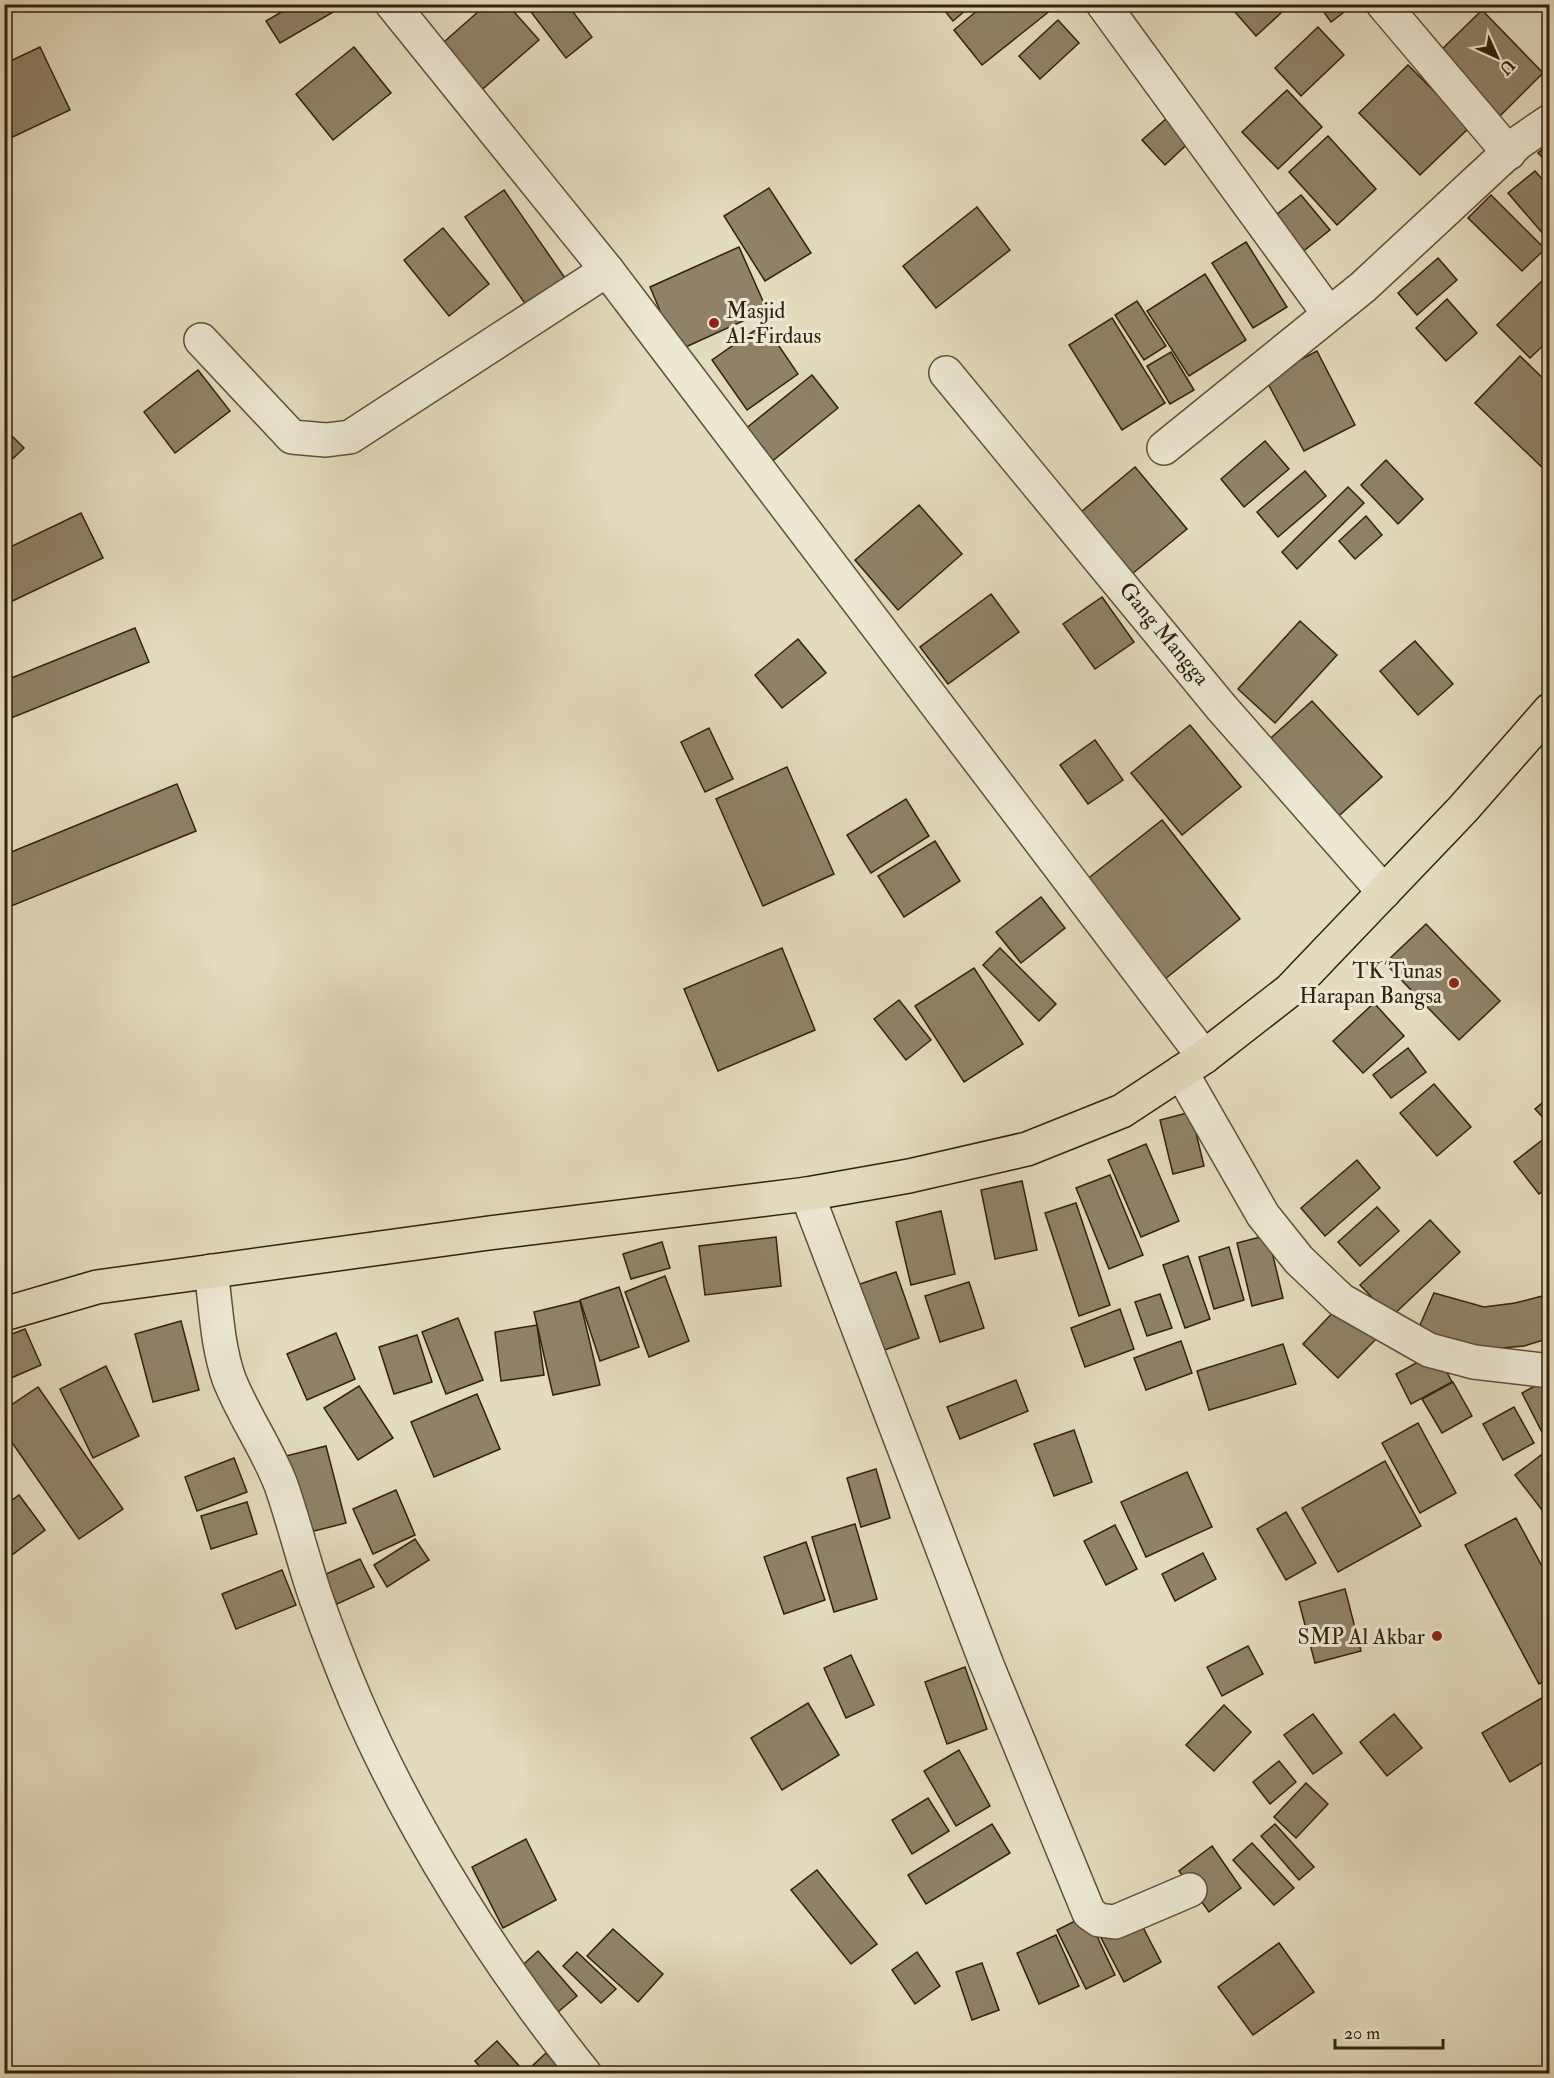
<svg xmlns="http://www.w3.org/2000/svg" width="1554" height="2078" viewBox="0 0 1554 2078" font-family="'IM FELL Double Pica',serif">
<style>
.building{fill:#8f8268;stroke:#35210b;stroke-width:1.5}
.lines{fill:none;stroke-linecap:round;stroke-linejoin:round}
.minor-casing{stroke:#605038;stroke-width:36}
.highway-casing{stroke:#35210b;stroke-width:36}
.minor{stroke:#ece8d4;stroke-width:33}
.highway{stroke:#e2dbbd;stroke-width:33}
.poi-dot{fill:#8f2418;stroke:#ece8d4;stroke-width:2}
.labels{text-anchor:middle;stroke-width:6;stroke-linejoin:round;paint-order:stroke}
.poi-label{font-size:22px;fill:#35210b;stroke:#ece8d4;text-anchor:end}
.street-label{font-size:22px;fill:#35210b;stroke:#ece8d4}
</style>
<rect width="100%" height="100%" fill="#e2dbbd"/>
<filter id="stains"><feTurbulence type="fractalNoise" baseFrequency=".00333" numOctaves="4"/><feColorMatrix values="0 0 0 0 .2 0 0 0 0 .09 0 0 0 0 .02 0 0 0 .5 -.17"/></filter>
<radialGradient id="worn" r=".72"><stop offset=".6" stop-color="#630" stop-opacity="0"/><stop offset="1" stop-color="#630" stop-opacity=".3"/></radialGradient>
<g class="building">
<path d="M295 4H347L280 43 266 21Z"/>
<path d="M487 4H507L539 40 477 94 437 48Z"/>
<path d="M525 4H567L592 37 566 58Z"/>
<path d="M939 4H973L953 21Z"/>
<path d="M985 4H1046L1051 10 982 65 954 30Z"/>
<path d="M1228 4H1273L1281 13 1256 36Z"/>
<path d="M1318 4H1351L1352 6 1331 22Z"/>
<path d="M1482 10 1543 73 1498 118 1436 55Z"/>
<path d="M1058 20 1079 43 1040 79 1019 56Z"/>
<path d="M1318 27 1344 55 1301 96 1275 68Z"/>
<path d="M40 47 70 110 4 141V64Z"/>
<path d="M354 47 391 93 333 140 296 94Z"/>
<path d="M1408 65 1470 127 1420 175 1359 113Z"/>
<path d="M1287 90 1322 127 1278 169 1242 132Z"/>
<path d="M1175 111 1197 135 1165 165 1142 140Z"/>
<path d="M1328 136 1376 189 1337 225 1289 172Z"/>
<path d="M1550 143V165L1538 153Z"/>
<path d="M1535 171 1550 188V242L1508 193Z"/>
<path d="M769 188 811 253 765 281 724 216Z"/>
<path d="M504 190 565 278 526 305 465 217Z"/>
<path d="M1301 195 1330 230 1296 257 1267 222Z"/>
<path d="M1491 195 1545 249 1522 271 1468 218Z"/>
<path d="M977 207 1010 250 936 308 903 266Z"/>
<path d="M443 228 489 284 449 316 404 260Z"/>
<path d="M1246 242 1287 307 1253 328 1212 263Z"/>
<path d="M739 247 767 310 677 351 650 287Z"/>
<path d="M1438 258 1457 280 1417 315 1398 293Z"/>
<path d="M1550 273V339L1530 358 1497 325Z"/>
<path d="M1205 274 1246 340 1189 376 1147 311Z"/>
<path d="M1447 299 1477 333 1446 361 1416 328Z"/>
<path d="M1137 301 1166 346 1144 360 1115 315Z"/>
<path d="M1112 318 1165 403 1122 430 1069 345Z"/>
<path d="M764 324 798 374 747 410 712 360Z"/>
<path d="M1317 351 1355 425 1304 451 1265 378Z"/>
<path d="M1171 352 1194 390 1170 404 1147 366Z"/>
<path d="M1520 356 1550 385V475L1475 403Z"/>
<path d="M198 370 230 411 175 453 144 412Z"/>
<path d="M812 375 838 408 770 463 744 430Z"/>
<path d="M4 428 24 448 4 467Z"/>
<path d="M1265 441 1289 469 1244 507 1221 479Z"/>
<path d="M1386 460 1423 499 1398 524 1361 485Z"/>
<path d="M1135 467 1187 529 1132 574 1081 512Z"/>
<path d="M1305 471 1326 496 1278 537 1257 512Z"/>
<path d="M1348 487 1364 503 1297 569 1282 552Z"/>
<path d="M919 505 962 554 898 610 855 560Z"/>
<path d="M81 513 103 558 4 605V550Z"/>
<path d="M1366 516 1382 535 1355 559 1339 541Z"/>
<path d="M991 594 1019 632 948 684 920 647Z"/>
<path d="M1102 597 1134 642 1095 669 1063 624Z"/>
<path d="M1300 621 1337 655 1275 723 1238 689Z"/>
<path d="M135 628 149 662 4 721V681Z"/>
<path d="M798 639 826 673 782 708 755 675Z"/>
<path d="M1415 641 1453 684 1418 715 1380 671Z"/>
<path d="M1312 701 1382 777 1332 822 1262 746Z"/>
<path d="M1190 725 1241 787 1182 835 1131 773Z"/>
<path d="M709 728 733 779 705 792 681 742Z"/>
<path d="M1095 740 1123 780 1088 804 1060 765Z"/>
<path d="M787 767 834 874 763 906 716 799Z"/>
<path d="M177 784 196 831 4 909V855Z"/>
<path d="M906 799 929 836 871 873 847 835Z"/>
<path d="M1162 820 1240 919 1165 979 1086 880Z"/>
<path d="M935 841 960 881 904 917 878 876Z"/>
<path d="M1041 897 1065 928 1021 963 996 932Z"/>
<path d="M1426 924 1500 1001 1459 1040 1385 963Z"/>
<path d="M782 948 815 1030 718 1071 684 989Z"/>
<path d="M1000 948 1056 1004 1039 1021 983 965Z"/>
<path d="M974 968 1023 1044 964 1082 915 1006Z"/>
<path d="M899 1000 931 1040 906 1060 874 1019Z"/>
<path d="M1374 1003 1404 1036 1363 1073 1333 1041Z"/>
<path d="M1408 1048 1426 1072 1391 1098 1373 1075Z"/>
<path d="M1434 1084 1471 1127 1437 1156 1400 1113Z"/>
<path d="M1550 1096V1125L1535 1109Z"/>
<path d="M1191 1112 1204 1166 1173 1174 1160 1120Z"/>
<path d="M1550 1134V1186L1539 1194 1514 1162Z"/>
<path d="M1146 1144 1179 1221 1141 1237 1108 1160Z"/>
<path d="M1357 1160 1380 1188 1325 1236 1301 1208Z"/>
<path d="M1110 1175 1143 1255 1109 1269 1076 1188Z"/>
<path d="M1022 1181 1037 1250 995 1259 981 1190Z"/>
<path d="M1076 1203 1110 1305 1079 1316 1045 1213Z"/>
<path d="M1377 1207 1399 1231 1360 1266 1338 1242Z"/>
<path d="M941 1211 955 1274 911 1285 896 1222Z"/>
<path d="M1430 1220 1460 1252 1391 1317 1360 1285Z"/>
<path d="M1268 1235 1283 1298 1252 1306 1237 1243Z"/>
<path d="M776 1237 781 1286 705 1295 699 1246Z"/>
<path d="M662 1242 670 1268 631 1279 623 1254Z"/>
<path d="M1229 1247 1244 1300 1214 1309 1199 1257Z"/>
<path d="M1188 1256 1210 1319 1185 1328 1163 1265Z"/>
<path d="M896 1272 919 1338 876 1353 854 1286Z"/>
<path d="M665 1276 689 1341 649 1357 625 1292Z"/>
<path d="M969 1282 984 1328 940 1342 925 1296Z"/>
<path d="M619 1287 639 1347 600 1361 580 1300Z"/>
<path d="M1434 1293 1484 1307 1515 1303 1550 1294V1338L1524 1346 1491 1349 1417 1332Z"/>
<path d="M1160 1294 1172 1328 1147 1336 1135 1302Z"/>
<path d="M580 1301 600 1385 553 1395 534 1312Z"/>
<path d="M1341 1304 1376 1339 1338 1378 1303 1344Z"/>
<path d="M1120 1309 1134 1349 1085 1367 1071 1328Z"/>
<path d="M458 1318 483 1380 446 1394 422 1332Z"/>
<path d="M181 1321 199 1390 153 1402 135 1334Z"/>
<path d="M537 1325 544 1375 501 1381 495 1332Z"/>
<path d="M25 1329 41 1365 4 1381V1337Z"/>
<path d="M336 1333 355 1379 307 1400 287 1354Z"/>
<path d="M417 1335 432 1382 394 1394 379 1347Z"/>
<path d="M1181 1341 1192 1373 1146 1390 1134 1358Z"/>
<path d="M1283 1344 1296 1384 1209 1410 1197 1371Z"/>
<path d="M1436 1352 1452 1382 1411 1404 1396 1374Z"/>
<path d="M106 1366 139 1436 93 1458 60 1389Z"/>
<path d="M1550 1378V1446H1549L1522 1393Z"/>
<path d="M1016 1380 1028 1411 960 1439 947 1407Z"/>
<path d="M1453 1382 1472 1416 1442 1433 1422 1399Z"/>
<path d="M359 1386 393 1438 358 1460 324 1408Z"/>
<path d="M38 1387 123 1509 79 1539 4 1431V1410Z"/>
<path d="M477 1394 500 1449 434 1477 411 1422Z"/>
<path d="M1514 1407 1534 1443 1503 1460 1483 1424Z"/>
<path d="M1418 1423 1456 1493 1420 1513 1382 1443Z"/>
<path d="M1074 1430 1092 1482 1054 1496 1034 1444Z"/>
<path d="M326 1446 346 1523 298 1535 278 1458Z"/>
<path d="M1541 1455 1550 1466V1513L1546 1515 1515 1475Z"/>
<path d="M234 1458 247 1492 197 1511 185 1477Z"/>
<path d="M1385 1461 1421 1526 1338 1572 1302 1508Z"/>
<path d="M876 1469 890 1518 861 1527 847 1478Z"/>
<path d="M1187 1472 1212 1527 1146 1557 1121 1502Z"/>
<path d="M396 1490 415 1535 373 1554 353 1509Z"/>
<path d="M19 1495 45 1530 4 1561V1506Z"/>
<path d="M247 1502 257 1534 211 1549 201 1516Z"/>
<path d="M1286 1512 1316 1563 1286 1580 1257 1529Z"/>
<path d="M1516 1518 1550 1581V1678L1539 1684 1465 1545Z"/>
<path d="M855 1524 877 1599 834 1612 812 1537Z"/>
<path d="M1115 1525 1137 1569 1106 1585 1084 1541Z"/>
<path d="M415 1539 429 1560 387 1587 374 1565Z"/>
<path d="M806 1542 825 1600 784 1614 764 1557Z"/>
<path d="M1203 1553 1216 1579 1175 1601 1162 1574Z"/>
<path d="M360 1559 374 1587 337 1604 324 1575Z"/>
<path d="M282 1570 296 1605 236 1629 222 1594Z"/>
<path d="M1345 1589 1361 1651 1315 1663 1299 1602Z"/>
<path d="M1248 1646 1263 1674 1222 1696 1207 1667Z"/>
<path d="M851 1655 874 1705 846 1718 824 1668Z"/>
<path d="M965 1667 987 1729 947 1744 925 1682Z"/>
<path d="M1550 1693V1758L1510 1782 1482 1733Z"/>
<path d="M808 1703 839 1755 782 1790 751 1738Z"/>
<path d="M1224 1705 1251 1732 1214 1771 1186 1745Z"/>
<path d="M1313 1714 1342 1753 1313 1774 1284 1735Z"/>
<path d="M1394 1714 1422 1748 1387 1776 1360 1742Z"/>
<path d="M959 1750 990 1806 956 1826 924 1771Z"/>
<path d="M1279 1761 1296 1782 1270 1804 1253 1782Z"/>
<path d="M1306 1783 1328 1804 1296 1838 1274 1817Z"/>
<path d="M928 1798 949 1831 912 1854 892 1820Z"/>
<path d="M992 1824 1010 1853 926 1904 908 1875Z"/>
<path d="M1275 1824 1314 1867 1299 1880 1261 1836Z"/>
<path d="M526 1839 556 1900 503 1928 472 1867Z"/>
<path d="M1252 1843 1294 1888 1274 1905 1233 1860Z"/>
<path d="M1212 1846 1241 1888 1209 1912 1179 1871Z"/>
<path d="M817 1870 877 1944 851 1964 791 1890Z"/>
<path d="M1136 1914 1161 1962 1124 1982 1099 1934Z"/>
<path d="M1087 1915 1115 1975 1086 1989 1057 1930Z"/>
<path d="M613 1929 663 1974 638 2002 587 1956Z"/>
<path d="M1056 1935 1079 1986 1039 2004 1017 1953Z"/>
<path d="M1279 1943 1314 1992 1253 2035 1218 1987Z"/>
<path d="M538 1951 577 1996 552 2017 514 1973Z"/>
<path d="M577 1952 616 1989 601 2003 563 1966Z"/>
<path d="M917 1952 940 1986 915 2004 892 1970Z"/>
<path d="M982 1963 999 2010 972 2020 956 1972Z"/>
<path d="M497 2041 521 2068 514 2074H486L475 2061Z"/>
<path d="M546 2053 565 2074H537L531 2067Z"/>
</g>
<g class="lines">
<g class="minor-casing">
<g id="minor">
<path d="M392 4 607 270 1204 1057"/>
<path d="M1103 4 1329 314"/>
<path d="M1383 4 1509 153"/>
<path d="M201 340 292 437 326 440 350 437 607 270"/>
<path d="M946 373 1221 707 1384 892"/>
<path d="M1164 448 1363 287 1518 143 1550 121"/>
<path d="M1181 1072 1263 1215 1299 1260 1341 1300 1429 1350 1474 1362 1550 1371"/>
<path d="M807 1194 987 1665 1089 1913 1099 1920 1115 1922 1190 1890"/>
<path d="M211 1271C216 1306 217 1345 229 1379 243 1415 267 1448 281 1485 294 1522 303 1560 316 1598 328 1632 341 1666 355 1699 410 1828 497 1965 585 2074"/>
</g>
</g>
<g class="highway-casing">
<path id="highway" d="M4 1314 97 1287 489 1233 807 1194 909 1176 1027 1149 1122 1111 1204 1057 1290 990 1463 809 1550 710"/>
</g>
<use href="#minor" class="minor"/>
<use href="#highway" class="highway"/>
</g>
<g class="poi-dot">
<circle cx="714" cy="323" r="6"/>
<circle cx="1454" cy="983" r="6"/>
<circle cx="1437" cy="1636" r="6"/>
</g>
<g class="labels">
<g class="poi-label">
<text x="726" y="318" text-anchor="start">Masjid<tspan x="726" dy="25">Al-Firdaus</tspan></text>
<text x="1442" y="978">TK Tunas<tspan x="1442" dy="25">Harapan Bangsa</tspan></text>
<text x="1425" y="1644">SMP Al Akbar</text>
</g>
<g class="street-label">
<text transform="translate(1165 633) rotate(50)" y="8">Gang Mangga</text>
</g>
</g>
<rect width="1554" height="2078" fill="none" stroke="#e2dbbd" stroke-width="24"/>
<rect x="6" y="6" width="1542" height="2066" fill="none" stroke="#35210b" stroke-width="3"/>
<rect x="12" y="12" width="1530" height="2054" fill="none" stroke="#35210b" stroke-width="1.5"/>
<g transform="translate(1497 57) rotate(135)" stroke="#ece8d4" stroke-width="4.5" paint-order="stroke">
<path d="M0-4.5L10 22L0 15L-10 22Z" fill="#35210b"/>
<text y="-9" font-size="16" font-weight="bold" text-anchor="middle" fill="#35210b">U</text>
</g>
<path d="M1335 2039v9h108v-9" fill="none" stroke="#35210b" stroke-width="3"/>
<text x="1344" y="2039" font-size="18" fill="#35210b" stroke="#ece8d4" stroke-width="4.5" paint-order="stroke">20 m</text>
<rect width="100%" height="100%" filter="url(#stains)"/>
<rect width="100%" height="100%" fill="url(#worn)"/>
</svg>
